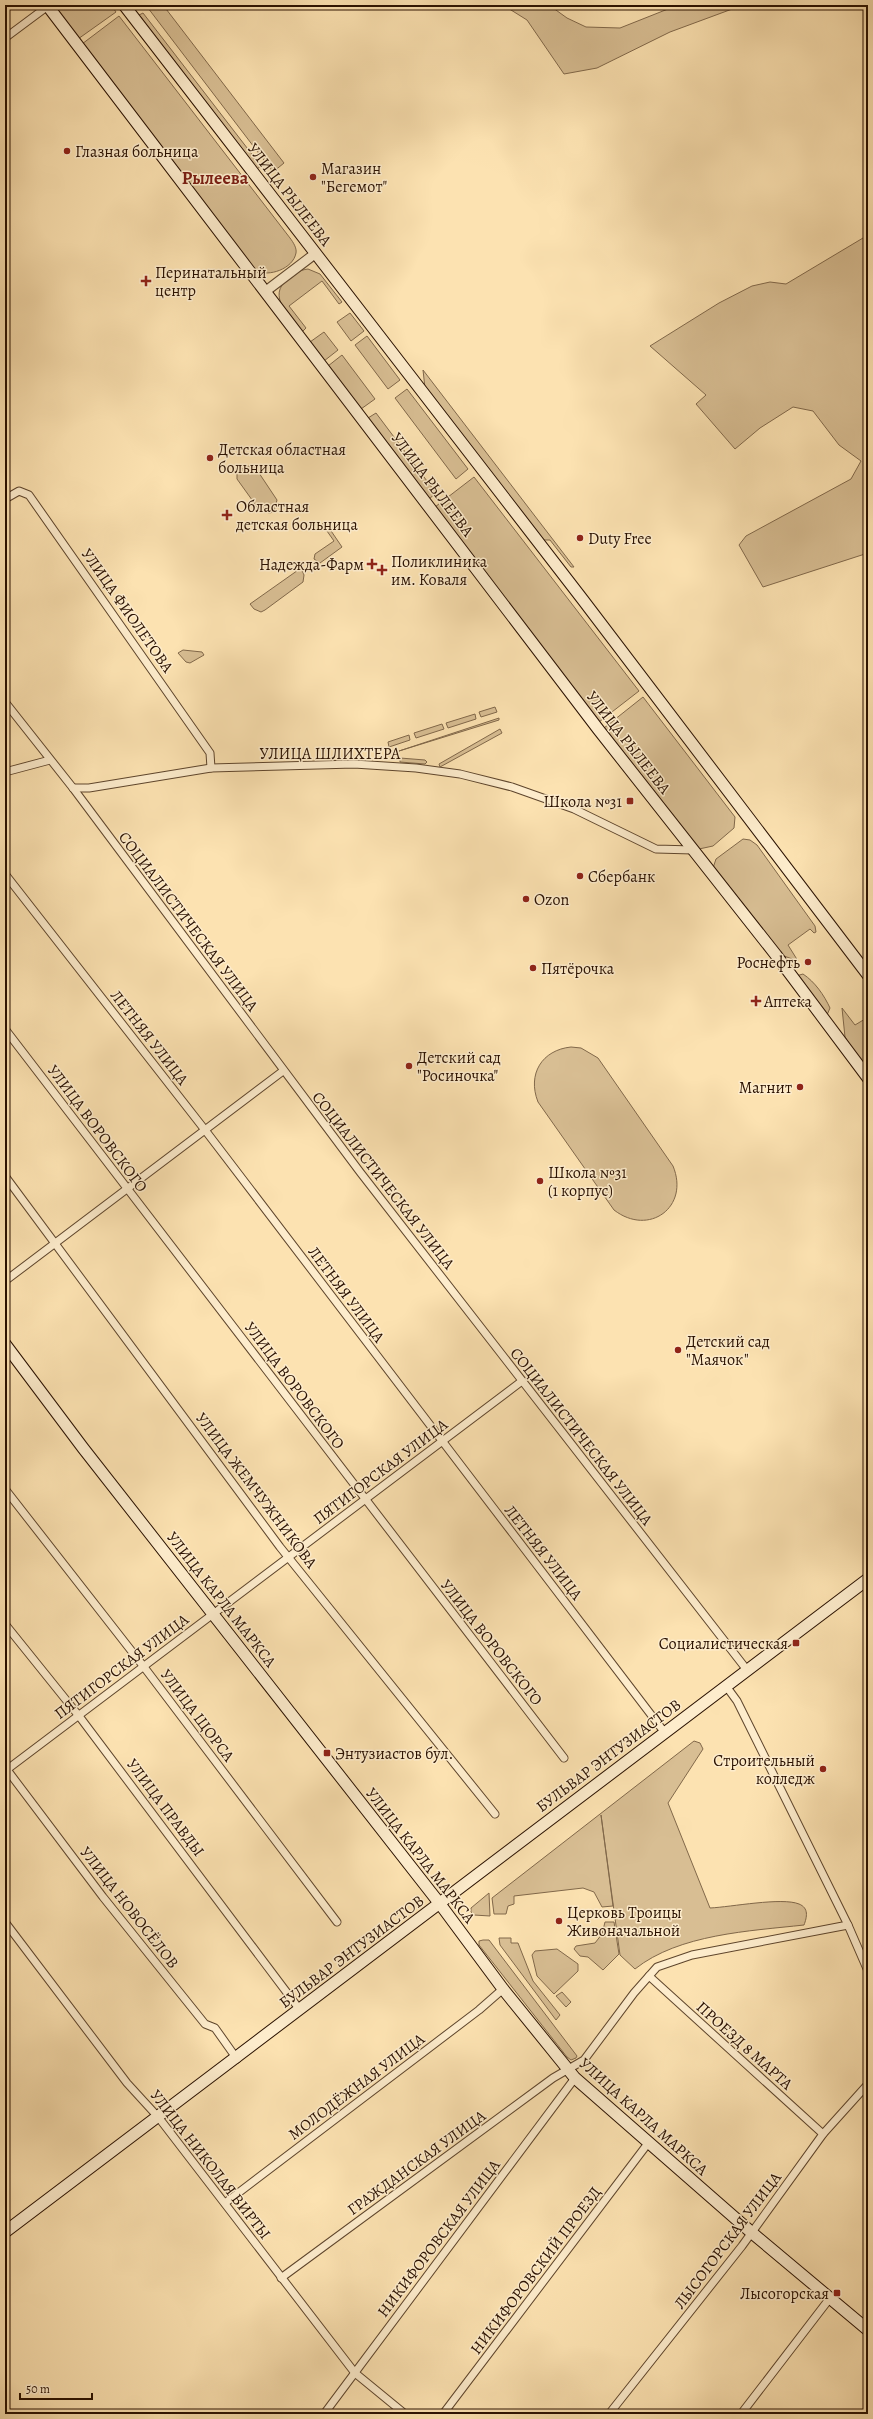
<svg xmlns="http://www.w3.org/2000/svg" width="873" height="2419" viewBox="0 0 873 2419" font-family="Alegreya,serif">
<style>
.green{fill:#d8be93;stroke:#81684a}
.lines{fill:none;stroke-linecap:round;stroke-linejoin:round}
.minor-casing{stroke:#5e452c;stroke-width:9}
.tertiary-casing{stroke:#5e452c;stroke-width:11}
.secondary-casing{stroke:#2a1100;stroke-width:13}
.minor{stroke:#fdeccc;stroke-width:7}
.tertiary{stroke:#fdeccc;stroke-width:9}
.secondary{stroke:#fdeccc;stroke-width:11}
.poi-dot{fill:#8f2418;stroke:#fdeccc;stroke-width:1.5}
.labels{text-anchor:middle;stroke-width:3;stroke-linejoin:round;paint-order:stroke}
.poi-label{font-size:16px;fill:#2a1100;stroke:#fdeccc;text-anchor:start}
.street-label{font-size:16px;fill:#2a1100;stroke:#fdeccc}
.quarter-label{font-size:18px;font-weight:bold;fill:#7a1f14;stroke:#fdeccc}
</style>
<rect width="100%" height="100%" fill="#fce2b1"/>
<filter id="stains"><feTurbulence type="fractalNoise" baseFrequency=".005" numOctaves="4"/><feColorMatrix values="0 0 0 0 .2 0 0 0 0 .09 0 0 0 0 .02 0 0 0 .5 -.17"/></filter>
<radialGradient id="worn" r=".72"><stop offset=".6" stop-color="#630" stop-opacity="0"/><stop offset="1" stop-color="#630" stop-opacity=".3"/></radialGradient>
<g class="green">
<path d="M52 5H111L116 12 78 39Z"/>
<path d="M152 5H163L284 163 273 172 148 8Z"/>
<path d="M503 5H549L567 18 586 27 620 28 678 5H743L670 32 597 68 564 74 527 20Z"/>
<path d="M143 13 261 166 257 169 139 15Z"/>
<path d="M119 16 290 238C293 242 297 248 296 253 293 269 269 277 256 271L82 44Z"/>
<path d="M863 238H868V553L763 587 739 545 746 536 851 479 861 461 839 445 813 411 793 407 760 428 735 449 696 404 706 395 650 346 719 303 752 286 770 282 786 284Z"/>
<path d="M308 269 320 274 342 302 339 304 322 281 289 306 306 328 302 332C290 316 266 296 288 279 295 274 299 270 308 269Z"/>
<path d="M350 313 364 331 351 341 337 322Z"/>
<path d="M324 332 338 350 324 361 310 342Z"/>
<path d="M367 336 400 380 388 389 355 345Z"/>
<path d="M342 355 375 399 361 409 328 366Z"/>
<path d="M423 370 574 567H571L550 540H542L425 388Z"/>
<path d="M407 389 468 469 456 479 395 398Z"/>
<path d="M376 413 436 493 429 499 368 418Z"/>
<path d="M247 466 255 467 277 500 274 511 270 513 260 511 237 479V472Z"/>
<path d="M474 477 639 691 599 722 435 507Z"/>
<path d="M325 522 342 547 320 563 314 559 315 554 334 541 322 524Z"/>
<path d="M301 568 304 575 303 582 265 610 261 612 254 609 250 604Z"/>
<path d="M183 650 202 652 204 655 190 663 186 662 178 653Z"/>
<path d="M643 697 735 817 734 828 713 846 699 849 604 728Z"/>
<path d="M495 707 497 712 481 717 479 712Z"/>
<path d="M475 714 476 719 448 728 446 723Z"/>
<path d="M499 718V720L399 751Z"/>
<path d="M442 724 444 729 416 738 414 733Z"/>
<path d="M500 729 502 733 440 767 439 764Z"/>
<path d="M409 735 410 740 389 747 388 742Z"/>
<path d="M400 758 425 760 427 762 425 764 400 762Z"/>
<path d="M743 839 750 840 757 845 815 926 816 932 814 933 810 929 788 945 798 961 781 955 713 868 716 859Z"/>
<path d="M803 974C815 982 824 995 830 1008L827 1015 796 976Z"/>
<path d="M842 1008 855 1025 865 1019 868 1023V1073L845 1037Z"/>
<path d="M571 1047 581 1048 598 1058 673 1166C690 1207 649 1237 614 1210L538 1102C527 1074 542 1050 571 1047Z"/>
<path d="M694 1741 700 1743 703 1749 668 1803 710 1908C731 1907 782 1897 799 1904 809 1908 807 1917 804 1925 750 1931 679 1934 635 1969L620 1955 601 1815 613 1906 602 1907 594 1892 583 1888 514 1896V1904L508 1906 506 1914H494L492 1898Z"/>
<path d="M489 1893 490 1916 474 1915 471 1912V1908Z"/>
<path d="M605 1922H614L619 1954 603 1970 588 1957 580 1956 574 1949 576 1946 595 1943 602 1934Z"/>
<path d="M499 1938H511V1943H518L533 1981 560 2015 556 2020 500 1945Z"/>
<path d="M483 1940H489L492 1944 577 2056 576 2058 571 2060 567 2057 479 1945V1941Z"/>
<path d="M557 1949 578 1964V1971L554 1994 537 1976 532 1955 535 1951Z"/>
<path d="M562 1992 571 2002 566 2007 556 1996Z"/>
</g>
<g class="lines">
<g class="minor-casing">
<g id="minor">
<path d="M5 38 48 6"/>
<path d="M5 499 19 491 29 495 210 753 211 768"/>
<path d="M5 702 73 788 360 1172 747 1670"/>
<path d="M5 772 50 760"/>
<path d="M73 788H89L211 768 354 764 416 768 460 774 512 787 574 809 656 849 693 850"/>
<path d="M5 874 205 1130 665 1733"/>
<path d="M5 1029 564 1758"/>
<path d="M5 1176 280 1547 495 1814"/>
<path d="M5 1281 283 1071"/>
<path d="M5 1489 144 1667 337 1922"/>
<path d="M5 1624 79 1716 300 2010"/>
<path d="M726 1686 737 1701 848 1925 868 1971"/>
<path d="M5 1767 103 1897 205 2024 215 2028 237 2059"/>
<path d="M5 1771 522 1381"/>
<path d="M5 1922 127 2083 159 2118 355 2373 405 2414"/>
<path d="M649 1976 823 2134"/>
<path d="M225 2203 479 2010 503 1989"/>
<path d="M281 2278 553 2078 584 2060 634 1993 657 1967 692 1955 848 1925"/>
<path d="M324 2414 575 2078"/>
<path d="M443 2414 649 2142"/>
<path d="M609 2414 742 2246 823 2134 868 2084"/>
<path d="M741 2414 830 2298"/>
</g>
</g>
<g class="tertiary-casing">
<path id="tertiary" d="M266 291 316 253"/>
</g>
<g class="secondary-casing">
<g id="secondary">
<path d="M47 5 598 729 776 955 868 1078"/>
<path d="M124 5 583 600 868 975"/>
<path d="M5 1344 83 1448 440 1904 503 1989 575 2078 751 2232 868 2330"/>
<path d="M5 2232 868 1579"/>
</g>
</g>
<use href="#minor" class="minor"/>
<use href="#tertiary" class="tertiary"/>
<use href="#secondary" class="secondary"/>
</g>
<g class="poi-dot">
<circle cx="67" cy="151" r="4"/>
<circle cx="313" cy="177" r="4"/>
<path d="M144 275h4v4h4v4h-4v4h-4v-4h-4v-4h4z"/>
<circle cx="210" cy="458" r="4"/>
<path d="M225 509h4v4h4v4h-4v4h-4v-4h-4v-4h4z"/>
<circle cx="580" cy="538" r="4"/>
<path d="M370 558h4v4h4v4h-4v4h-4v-4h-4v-4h4z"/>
<path d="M380 564h4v4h4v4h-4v4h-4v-4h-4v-4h4z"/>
<rect x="626" y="797" width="8" height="8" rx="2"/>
<circle cx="580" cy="876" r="4"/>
<circle cx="526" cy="899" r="4"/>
<circle cx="808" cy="962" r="4"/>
<circle cx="533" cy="968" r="4"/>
<path d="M754 995h4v4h4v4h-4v4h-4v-4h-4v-4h4z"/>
<circle cx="409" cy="1066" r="4"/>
<circle cx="800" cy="1087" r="4"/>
<circle cx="540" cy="1181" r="4"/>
<circle cx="678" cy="1350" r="4"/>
<rect x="792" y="1639" width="8" height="8" rx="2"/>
<rect x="323" y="1749" width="8" height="8" rx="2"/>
<circle cx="823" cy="1769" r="4"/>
<circle cx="559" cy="1921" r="4"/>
<rect x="833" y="2289" width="8" height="8" rx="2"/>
</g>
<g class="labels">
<g class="poi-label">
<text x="75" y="157">Глазная больница</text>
<text x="321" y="174">Магазин<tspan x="321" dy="18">"Бегемот"</tspan></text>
<text x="155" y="278">Перинатальный<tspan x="155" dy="18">центр</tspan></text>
<text x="218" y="455">Детская областная<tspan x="218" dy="18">больница</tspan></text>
<text x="236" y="512">Областная<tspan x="236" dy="18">детская больница</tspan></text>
<text x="588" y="544">Duty Free</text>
<text x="391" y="567">Поликлиника<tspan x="391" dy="18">им. Коваля</tspan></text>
<text x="364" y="570" text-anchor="end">Надежда-Фарм</text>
<text x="622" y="807" text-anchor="end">Школа №31</text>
<text x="588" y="882">Сбербанк</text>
<text x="534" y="905">Ozon</text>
<text x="800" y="968" text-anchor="end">Роснефть</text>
<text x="541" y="974">Пятёрочка</text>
<text x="764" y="1007">Аптека</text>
<text x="417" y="1063">Детский сад<tspan x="417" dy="18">"Росиночка"</tspan></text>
<text x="792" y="1093" text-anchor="end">Магнит</text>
<text x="548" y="1178">Школа №31<tspan x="548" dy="18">(1 корпус)</tspan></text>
<text x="686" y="1347">Детский сад<tspan x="686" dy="18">"Маячок"</tspan></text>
<text x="788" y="1649" text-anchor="end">Социалистическая</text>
<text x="335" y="1759">Энтузиастов бул.</text>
<text x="815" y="1766" text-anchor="end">Строительный<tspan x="815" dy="18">колледж</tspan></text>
<text x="567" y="1918">Церковь Троицы<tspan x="567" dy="18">Живоначальной</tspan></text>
<text x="829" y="2299" text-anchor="end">Лысогорская</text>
</g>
<g class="street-label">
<text transform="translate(290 194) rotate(52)" y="6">УЛИЦА РЫЛЕЕВА</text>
<text transform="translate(433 484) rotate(53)" y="6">УЛИЦА РЫЛЕЕВА</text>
<text transform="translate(128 610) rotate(55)" y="6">УЛИЦА ФИОЛЕТОВА</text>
<text transform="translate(629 742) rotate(52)" y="6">УЛИЦА РЫЛЕЕВА</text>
<text x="330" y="759">УЛИЦА ШЛИХТЕРА</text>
<text transform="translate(189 921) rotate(53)" y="6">СОЦИАЛИСТИЧЕСКАЯ УЛИЦА</text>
<text transform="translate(150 1037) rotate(52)" y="6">ЛЕТНЯЯ УЛИЦА</text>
<text transform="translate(98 1128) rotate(53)" y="6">УЛИЦА ВОРОВСКОГО</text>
<text transform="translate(384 1180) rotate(52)" y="6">СОЦИАЛИСТИЧЕСКАЯ УЛИЦА</text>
<text transform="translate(347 1294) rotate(53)" y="6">ЛЕТНЯЯ УЛИЦА</text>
<text transform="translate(295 1385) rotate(53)" y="6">УЛИЦА ВОРОВСКОГО</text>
<text transform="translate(582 1436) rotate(52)" y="6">СОЦИАЛИСТИЧЕСКАЯ УЛИЦА</text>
<text transform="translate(380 1471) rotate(-37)" y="6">ПЯТИГОРСКАЯ УЛИЦА</text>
<text transform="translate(257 1490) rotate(53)" y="6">УЛИЦА ЖЕМЧУЖНИКОВА</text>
<text transform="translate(544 1552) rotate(52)" y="6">ЛЕТНЯЯ УЛИЦА</text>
<text transform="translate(222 1599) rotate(52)" y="6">УЛИЦА КАРЛА МАРКСА</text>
<text transform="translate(492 1642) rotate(52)" y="6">УЛИЦА ВОРОВСКОГО</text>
<text transform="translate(121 1666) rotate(-37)" y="6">ПЯТИГОРСКАЯ УЛИЦА</text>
<text transform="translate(198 1715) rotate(53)" y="6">УЛИЦА ЩОРСА</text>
<text transform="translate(608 1755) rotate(-37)" y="6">БУЛЬВАР ЭНТУЗИАСТОВ</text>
<text transform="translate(166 1807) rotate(53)" y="6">УЛИЦА ПРАВДЫ</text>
<text transform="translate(421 1855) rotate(52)" y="6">УЛИЦА КАРЛА МАРКСА</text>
<text transform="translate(130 1907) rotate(52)" y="6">УЛИЦА НОВОСЁЛОВ</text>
<text transform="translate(351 1951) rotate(-37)" y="6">БУЛЬВАР ЭНТУЗИАСТОВ</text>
<text transform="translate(745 2045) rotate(42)" y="6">ПРОЕЗД 8 МАРТА</text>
<text transform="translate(356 2086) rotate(-37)" y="6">МОЛОДЁЖНАЯ УЛИЦА</text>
<text transform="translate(644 2116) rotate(42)" y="6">УЛИЦА КАРЛА МАРКСА</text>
<text transform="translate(416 2162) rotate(-36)" y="6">ГРАЖДАНСКАЯ УЛИЦА</text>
<text transform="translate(211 2164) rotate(52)" y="6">УЛИЦА НИКОЛАЯ ВИРТЫ</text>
<text transform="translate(438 2238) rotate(-53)" y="6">НИКИФОРОВСКАЯ УЛИЦА</text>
<text transform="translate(727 2240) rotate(-53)" y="6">ЛЫСОГОРСКАЯ УЛИЦА</text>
<text transform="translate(535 2270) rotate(-53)" y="6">НИКИФОРОВСКИЙ ПРОЕЗД</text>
</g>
<g class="quarter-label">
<text x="215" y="184">Рылеева</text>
</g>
</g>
<rect width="873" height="2419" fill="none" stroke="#fce2b1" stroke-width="20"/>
<rect x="6" y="6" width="861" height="2407" fill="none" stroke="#2a1100" stroke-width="2"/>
<rect x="10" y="10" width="853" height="2399" fill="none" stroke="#2a1100"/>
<path d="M20 2393v6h72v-6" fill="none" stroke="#2a1100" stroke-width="2"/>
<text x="26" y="2393" font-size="12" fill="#2a1100" stroke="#fdeccc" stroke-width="3" paint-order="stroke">50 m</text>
<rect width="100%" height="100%" filter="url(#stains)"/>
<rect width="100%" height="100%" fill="url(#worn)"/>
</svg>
